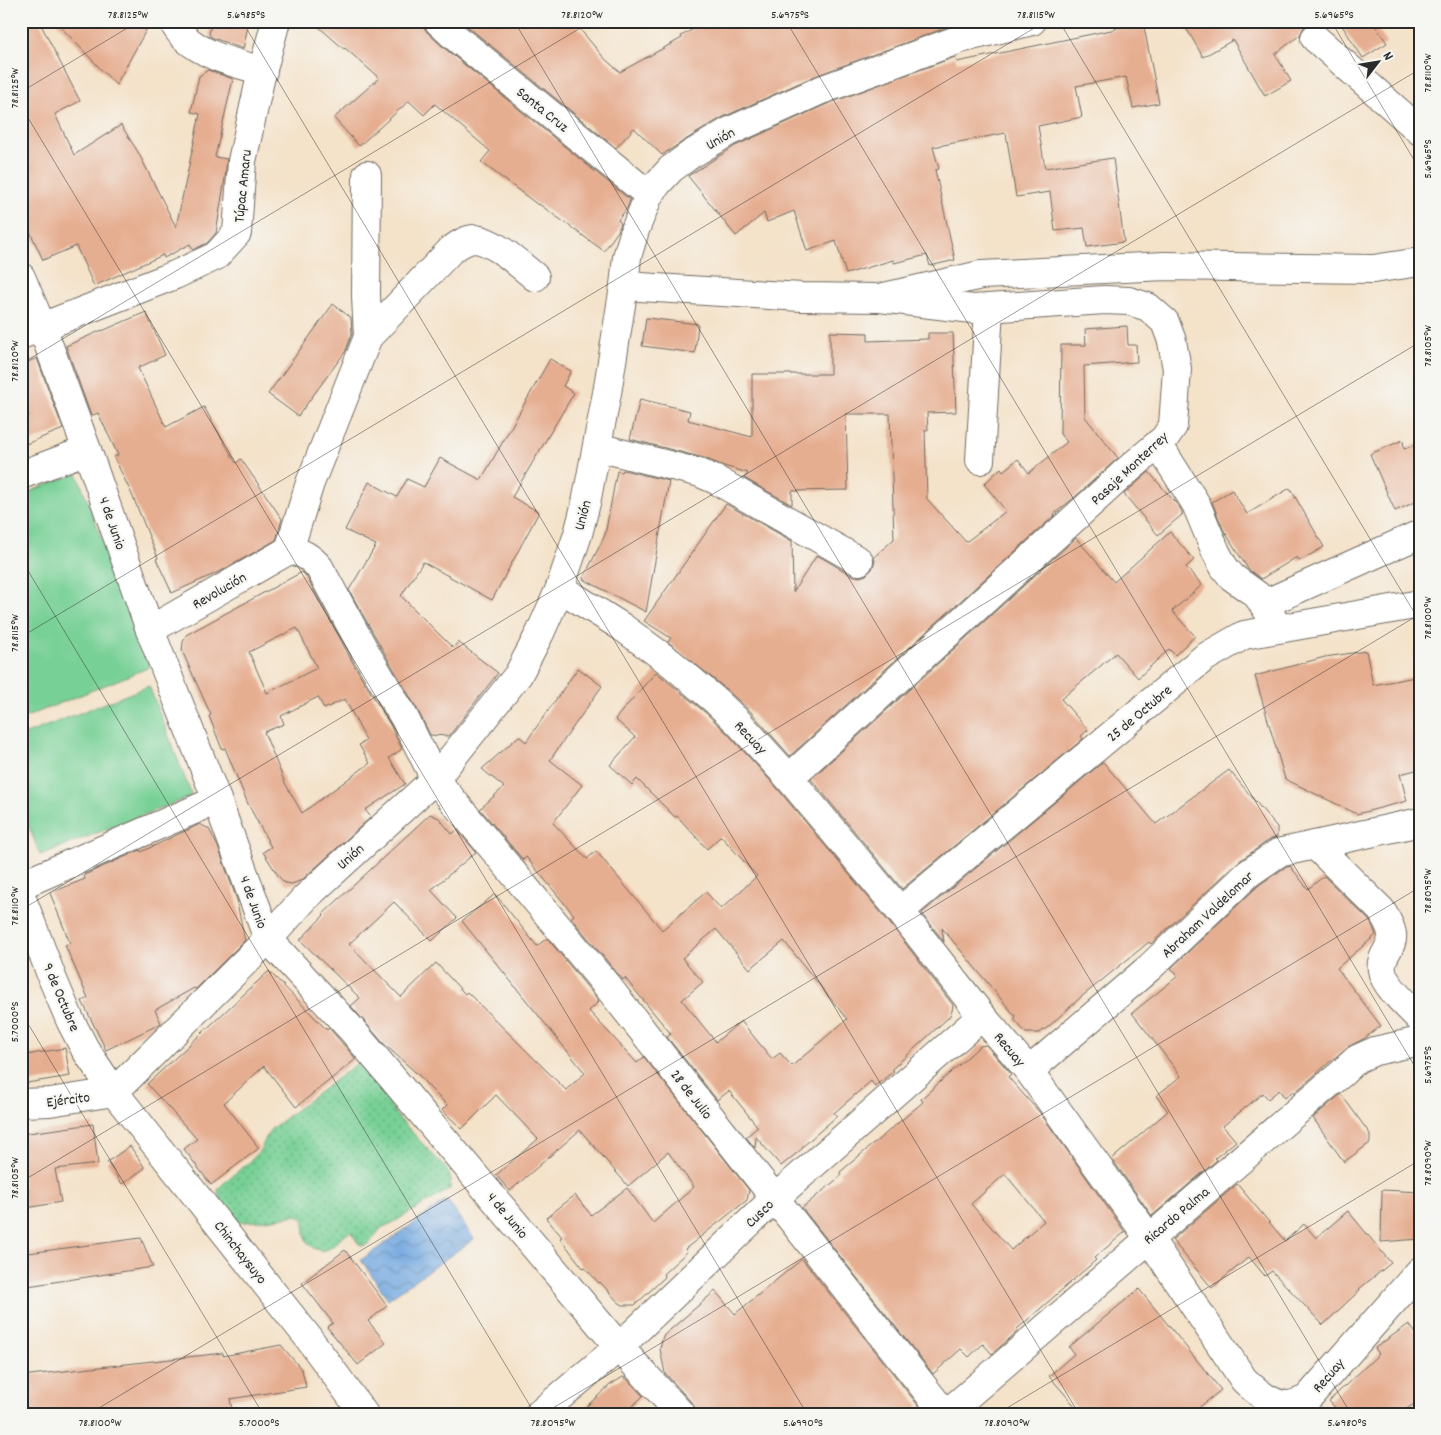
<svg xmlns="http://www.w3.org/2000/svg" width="1441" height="1435" viewBox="0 0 1441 1435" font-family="Dekko,sans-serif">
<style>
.grass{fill:url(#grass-dots);stroke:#517e60}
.green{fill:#77d095;stroke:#517e60}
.water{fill:url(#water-waves);stroke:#4f6a86}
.building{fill:#e6ae91;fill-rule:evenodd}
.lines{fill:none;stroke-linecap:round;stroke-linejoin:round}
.minor-casing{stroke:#716b62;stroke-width:30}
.minor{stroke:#fff;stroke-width:28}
.ticks{fill:none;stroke:#2b2b2b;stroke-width:1;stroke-opacity:0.45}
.labels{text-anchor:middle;stroke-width:4.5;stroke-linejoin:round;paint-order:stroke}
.street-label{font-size:15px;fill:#2b2b2b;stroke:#f6f6f2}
.neatline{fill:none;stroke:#2b2b2b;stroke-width:2}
.ticks-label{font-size:12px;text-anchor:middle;fill:#2b2b2b}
</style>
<defs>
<pattern id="grass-dots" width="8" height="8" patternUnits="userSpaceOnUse" patternTransform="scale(1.25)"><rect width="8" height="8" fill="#77d095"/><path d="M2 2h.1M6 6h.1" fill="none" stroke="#62a97a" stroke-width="1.8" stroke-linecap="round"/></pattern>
<pattern id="water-waves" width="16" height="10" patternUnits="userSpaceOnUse" patternTransform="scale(1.25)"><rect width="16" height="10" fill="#73a8e0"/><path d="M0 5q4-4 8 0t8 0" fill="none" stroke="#5f89b6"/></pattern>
</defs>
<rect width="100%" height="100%" fill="#f6f6f2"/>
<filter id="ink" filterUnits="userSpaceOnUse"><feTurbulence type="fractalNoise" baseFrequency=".02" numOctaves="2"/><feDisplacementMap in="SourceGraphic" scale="10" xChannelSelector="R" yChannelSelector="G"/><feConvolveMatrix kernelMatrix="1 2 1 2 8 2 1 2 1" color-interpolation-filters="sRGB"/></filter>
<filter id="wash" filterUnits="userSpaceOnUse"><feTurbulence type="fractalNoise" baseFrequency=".0096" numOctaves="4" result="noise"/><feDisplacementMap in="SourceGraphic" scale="20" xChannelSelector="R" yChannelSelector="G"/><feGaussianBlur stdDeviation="1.12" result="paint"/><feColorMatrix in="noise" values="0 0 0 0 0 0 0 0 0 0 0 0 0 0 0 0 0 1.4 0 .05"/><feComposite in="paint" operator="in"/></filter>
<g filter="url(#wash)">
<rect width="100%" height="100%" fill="#f4e2c9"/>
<path class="grass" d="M360 1061 367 1066 382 1085 387 1099 396 1115 446 1169 451 1179 450 1189 392 1223 381 1228 370 1243 363 1246 358 1243 351 1232C341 1236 340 1240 333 1246 323 1254 311 1250 306 1239 304 1233 305 1225 303 1219L297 1215C285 1217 242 1225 234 1221 224 1215 220 1200 218 1190L221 1186C232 1174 247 1166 257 1154 264 1146 265 1137 271 1129Z"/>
<g class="green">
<path d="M77 473 150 667 21 719V495Z"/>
<path d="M149 686 192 796 40 855 21 806V736Z"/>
</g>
<path class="water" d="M447 1200 474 1239 388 1299 361 1260Z"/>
<g id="blocks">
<g class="building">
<path d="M21 21H39L80 101 55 114 74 155 121 125 138 152 176 227 200 114 191 112 199 76 208 70 233 79 215 157 227 159 225 178 216 233 207 243 193 250 190 244 164 258 163 255 94 286 76 246 43 260 21 212Z"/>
<path d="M55 21H151L116 85Z"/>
<path d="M212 21H249L243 49 211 37 209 34Z"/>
<path d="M312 21H423V26L427 32 444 48 630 200 627 208 618 220 621 223 618 231 604 251 539 204 538 205 481 162 490 151 435 104 424 115 409 101 359 146 334 118 379 78 345 48 344 49Z"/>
<path d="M461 21H573L605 59 620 72 682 38 681 36 708 21H947L948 27 815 76 721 118 682 142 662 155 634 128 616 148Z"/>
<path d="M1182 21H1318L1310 23 1304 27 1300 35 1275 54 1291 81 1265 96 1233 40 1203 57Z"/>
<path d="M1339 21H1372L1387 43 1363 58Z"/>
<path d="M1143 22 1159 103 1133 108 1126 77 1076 86 1082 117 1038 126 1045 168 1113 158 1124 242 1087 247 1084 228 1055 231 1050 192 1016 197 1006 133 933 147 939 169 935 170 955 260 930 266 927 255 894 263 893 260 846 274 836 241 807 251 794 211 767 222 764 213 736 236 688 176 735 146 827 104 955 57 957 62 1116 29V28Z"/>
<path d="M333 304 351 318 352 334 345 352 298 416 268 394Z"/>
<path d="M146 312 165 355 138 368 166 427 204 407 236 463 241 459 282 519 276 540 223 570 172 593 156 559 158 558 133 497 114 457 118 455 98 413 91 416 66 346 102 330V331Z"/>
<path d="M646 318 698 324 695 353 642 346Z"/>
<path d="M1127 326 1128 345H1136L1137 362 1084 366 1085 417 1118 458 1075 497 1054 514 1055 515 790 756 750 711 727 690 668 642 671 638 644 621 726 504 792 541 793 592 817 555 851 575 860 577 866 575 872 569 875 561 874 557 894 539 890 414H846L848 490 792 491V505L744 478 748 473 724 466 704 458 630 439 640 399 690 411 688 420 752 437V374H830V332L868 333V341L928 339V333H953L956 412 927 413 928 430H925L927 499 966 542 1006 511 984 484 1001 468 1003 471 1018 459 1029 473 1067 442 1060 434 1061 345H1086L1085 329Z"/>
<path d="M37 358 63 429 21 446V419L29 416 21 398V365Z"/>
<path d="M550 359 571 371 563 386 574 393 512 497 539 512 492 600 423 562 401 596 453 648 458 642 498 673 449 736 430 735 417 709 381 647 349 590 376 545 345 530 369 482 397 497 407 479 424 487 440 458 481 480Z"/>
<path d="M1403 440 1404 449 1420 443V500L1395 511 1370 454Z"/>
<path d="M623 470 669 481 646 612 583 579 605 535 617 471 622 472Z"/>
<path d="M1149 472 1180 508 1183 514 1158 535 1124 494Z"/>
<path d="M1290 488 1324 547 1299 561 1297 557 1261 579 1248 569 1223 529 1212 502 1232 490 1247 514Z"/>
<path d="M1170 532 1194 560 1186 567 1202 585 1172 611 1195 636 1175 655 1169 649 1138 678 1116 653 1061 699 1088 730 1081 736 1083 739 902 889 811 779 1076 538 1114 582Z"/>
<path d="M302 572 306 576 353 663 390 725 402 749 389 758 405 784 365 810 371 817 302 880 292 884 285 883 279 877 263 852 271 847 248 804 225 748 222 749 209 716 211 715 182 651 183 642 186 635ZM297 628 317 668 267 693 249 652ZM318 697 324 709 345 699 366 740 359 745 370 763 302 813 285 783 264 732 284 724 281 716Z"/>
<path d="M1366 651 1373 685 1420 676V769L1400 774 1407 801 1357 814 1285 779 1255 676 1325 657Z"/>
<path d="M578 668 602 686 550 760 582 785 553 823 587 859 596 851 662 930 706 892 721 909 757 876 721 836 707 849 677 816 675 817 637 779 632 785 610 765 635 737 615 719 656 672 706 713 727 733 777 788 888 921 953 1005 952 1011 949 1017 892 1069 894 1071 875 1086 871 1081 834 1113 837 1116 802 1147 803 1148 781 1166 756 1137 755 1148 746 1137 758 1127 729 1091 717 1100 667 1037 671 1034 625 978 623 980 571 918 574 915 526 857 523 860 480 809 504 787 482 769 519 736 526 742ZM716 929 750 969 784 941 847 1019 792 1066 780 1053 772 1059 741 1021 716 1042 682 1000 703 982 682 958Z"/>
<path d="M1103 762 1156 824 1229 770 1277 827V837L1269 840 1238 862 1151 944 1149 942 1080 998 1048 1027 1039 1033H1026L1014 1019 1016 1017 942 928 944 942 922 913Z"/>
<path d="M430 814 439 818 452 834 457 830 476 852 431 890 457 918 432 941 394 902 349 944 401 997 436 963 465 994 467 992 566 1090 585 1073 462 921 495 894 537 946 547 938 599 1001 589 1011 637 1063 644 1057 749 1190 747 1200 685 1249 687 1252 663 1274 665 1277 635 1305H623L618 1302 600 1282 599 1283 584 1267 583 1268 560 1238 562 1237 546 1218 575 1195 591 1215 627 1188 653 1223 694 1187 668 1152 628 1186 580 1130 510 1191 496 1175 538 1139 496 1095 462 1129 442 1110 447 1105 424 1082 425 1081 383 1043 351 1006 360 998 300 940 324 915 323 914Z"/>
<path d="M200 824 209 829 218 847 238 903H237L245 940 196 989 194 988 155 1010 161 1023 160 1024 106 1050 82 1001 88 998 65 945 70 943 50 893 85 879 84 875 140 850 141 852Z"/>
<path d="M1290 866 1308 889 1324 876 1369 920 1371 923 1376 935 1337 968 1381 1026 1365 1038 1346 1048 1294 1093 1293 1091 1285 1098 1279 1090 1268 1099 1263 1093 1223 1126 1236 1141 1215 1158 1217 1160 1152 1216 1112 1159 1168 1111 1156 1096 1181 1076 1132 1013 1178 976 1171 968 1259 885 1284 868Z"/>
<path d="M269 971 327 1030 329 1028 356 1059 296 1107 264 1066 224 1103 259 1148 211 1185 184 1149 197 1139 147 1084Z"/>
<path d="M986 1045 1011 1074 1008 1077 1041 1114 1125 1232 1094 1258 1096 1260 1017 1329 1018 1331 992 1354 983 1344 969 1357 961 1349 933 1374 802 1208 842 1175 840 1172 923 1102 921 1099 980 1046ZM1005 1174 1044 1221 1011 1250 971 1204Z"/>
<path d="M65 1048 70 1076 21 1084V1056Z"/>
<path d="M1341 1094 1370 1134V1143L1344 1162 1313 1118Z"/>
<path d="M93 1124 98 1164 55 1169 61 1202 26 1208 22 1187H24L21 1163V1134Z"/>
<path d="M130 1146 145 1168 122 1184 107 1162Z"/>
<path d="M1237 1184 1285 1241 1304 1224 1316 1238 1348 1211 1391 1263 1359 1289 1360 1290 1323 1325 1272 1271 1265 1276 1249 1257 1212 1288 1172 1240Z"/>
<path d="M1382 1190 1420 1192V1239L1381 1242Z"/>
<path d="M141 1238 153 1267 21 1287V1254Z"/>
<path d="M345 1250 387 1306 368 1321 386 1343 358 1365 327 1327 333 1323 302 1283Z"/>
<path d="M802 1259 918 1405V1414H699L692 1403 665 1373 660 1349 663 1336 715 1291 735 1314Z"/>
<path d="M1139 1289 1221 1390 1191 1414H1082L1049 1376 1074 1354 1069 1347Z"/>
<path d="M1409 1324 1420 1339V1400L1399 1414H1341L1329 1401 1379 1354 1375 1348Z"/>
<path d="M281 1345 302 1370 306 1387 230 1399 233 1414H21V1376L223 1353V1356Z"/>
<path d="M623 1377 628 1380 643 1396 624 1414H578L610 1385Z"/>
</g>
</g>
</g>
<g filter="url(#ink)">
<use href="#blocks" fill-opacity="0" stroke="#716b62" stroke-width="1"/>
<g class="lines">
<g class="minor-casing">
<g id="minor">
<path d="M172 21C176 26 179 32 184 37 206 57 235 63 263 71"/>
<path d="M438 21 454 36 649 195"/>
<path d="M1315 38 1420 131"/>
<path d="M367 175 366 296 368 337"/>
<path d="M21 277 42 327 87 450 150 630 217 800 268 939 352 1030 619 1347 681 1414"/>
<path d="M624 286 802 297 880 298 981 275 1165 266 1373 269 1420 262"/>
<path d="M21 335 175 275 216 256 237 233 242 161 260 80 276 21"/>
<path d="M1158 444 1196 504 1216 552 1224 567 1232 577 1257 595 1272 617 1277 629"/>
<path d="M597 447 700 473 716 480 859 561"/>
<path d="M980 460 989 309"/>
<path d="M21 475 87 450"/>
<path d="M289 550C302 552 310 557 319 567L367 655 404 717 435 779 608 987 945 1414"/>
<path d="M289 550 310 483 368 337 451 250C458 245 466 239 475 239 495 241 520 265 535 277"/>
<path d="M560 588 622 627 671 663 716 701 738 722 789 778 900 911 982 1016 1029 1071 1149 1238 1244 1380C1256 1391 1272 1406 1290 1405 1295 1404 1301 1401 1306 1400L1420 1271"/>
<path d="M1264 604 1420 534"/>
<path d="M150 630 289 550"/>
<path d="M789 778 1123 474 1164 439 1173 426 1177 369 1172 341 1165 322 1148 307 1129 301 1104 300 973 309 880 298"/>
<path d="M1315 845 1381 910C1385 917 1391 926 1392 934 1394 948 1379 955 1382 970 1384 986 1409 1007 1420 1019"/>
<path d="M21 885 217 800"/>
<path d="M21 896 53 980 70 1020 85 1049 114 1092 307 1336 364 1414"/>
<path d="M900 911 1204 658 1244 635 1420 604"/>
<path d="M1029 1071 1149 968 1249 873 1278 853 1420 822"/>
<path d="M114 1092 268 939 306 897 435 779 518 675 540 633 560 588 578 534 586 503 607 393 624 286 627 257 635 230 649 195 658 183 671 169 690 155 728 132 821 90 960 39 1032 21"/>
<path d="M21 1103 50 1102 114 1092"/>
<path d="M539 1414 619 1347 775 1198 982 1016"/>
<path d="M946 1414 1324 1088 1341 1074 1357 1059 1375 1051 1420 1041"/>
</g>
</g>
<use href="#minor" class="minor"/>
</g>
</g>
<path class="ticks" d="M242 21 1079 1414M514 21 1351 1414M786 21 1420 1075M1059 21 1420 622M1331 21 1420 170M21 92 139 21M21 106 807 1414M21 364 592 21M21 559 535 1414M21 637 1046 21M21 910 1420 69M21 1012 263 1414M21 1182 1420 342M89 1414 1420 614M543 1414 1420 887M997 1414 1420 1160"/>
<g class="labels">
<g class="street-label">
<text transform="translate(543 109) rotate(39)" y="5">Santa Cruz</text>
<text transform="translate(720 138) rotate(-30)" y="5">Unión</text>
<text transform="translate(242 186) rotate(-84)" y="5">Túpac Amaru</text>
<text transform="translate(1129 468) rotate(-43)" y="5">Pasaje Monterrey</text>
<text transform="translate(582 515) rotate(-75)" y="5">Unión</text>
<text transform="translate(113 523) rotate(71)" y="5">4 de Junio</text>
<text transform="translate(219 590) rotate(-30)" y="5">Revolución</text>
<text transform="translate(1139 713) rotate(-40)" y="5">25 de Octubre</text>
<text transform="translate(751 737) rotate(47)" y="5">Recuay</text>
<text transform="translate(350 856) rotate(-42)" y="5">Unión</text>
<text transform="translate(254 902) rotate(70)" y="5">4 de Junio</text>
<text transform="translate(1207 914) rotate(-43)" y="5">Abraham Valdelomar</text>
<text transform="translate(62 997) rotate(67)" y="5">9 de Octubre</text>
<text transform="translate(1010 1049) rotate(50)" y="5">Recuay</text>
<text transform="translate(692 1094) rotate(52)" y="5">28 de Julio</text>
<text transform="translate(68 1099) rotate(-7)" y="5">Ejército</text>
<text transform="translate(759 1213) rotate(-44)" y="5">Cusco</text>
<text transform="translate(508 1215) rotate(50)" y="5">4 de Junio</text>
<text transform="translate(1176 1215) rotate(-40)" y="5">Ricardo Palma</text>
<text transform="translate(241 1252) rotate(52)" y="5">Chinchaysuyo</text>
<text transform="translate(1328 1375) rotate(-49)" y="5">Recuay</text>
</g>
</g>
<rect width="1441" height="1435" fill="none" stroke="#f6f6f2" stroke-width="55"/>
<g transform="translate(1378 62) rotate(59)" stroke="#f6f6f2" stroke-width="4" paint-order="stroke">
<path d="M0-4L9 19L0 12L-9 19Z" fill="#2b2b2b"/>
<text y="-8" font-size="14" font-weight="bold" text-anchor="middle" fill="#2b2b2b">N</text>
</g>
<rect x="28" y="28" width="1386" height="1380" class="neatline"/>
<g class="ticks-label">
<text x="128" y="18">78.8125°W</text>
<text x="246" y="18">5.6985°S</text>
<text x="582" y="18">78.8120°W</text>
<text x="790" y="18">5.6975°S</text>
<text x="1036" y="18">78.8115°W</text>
<text x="1334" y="18">5.6965°S</text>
<text transform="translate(1427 73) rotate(-90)" y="4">78.8110°W</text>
<text transform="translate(14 88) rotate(-90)" y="4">78.8125°W</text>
<text transform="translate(1427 159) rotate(-90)" y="4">5.6965°S</text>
<text transform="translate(1427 346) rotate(-90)" y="4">78.8105°W</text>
<text transform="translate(14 361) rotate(-90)" y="4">78.8120°W</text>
<text transform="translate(1427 618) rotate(-90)" y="4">78.8100°W</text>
<text transform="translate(14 633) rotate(-90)" y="4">78.8115°W</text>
<text transform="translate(1427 891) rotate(-90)" y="4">78.8095°W</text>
<text transform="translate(14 906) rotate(-90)" y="4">78.8110°W</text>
<text transform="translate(14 1022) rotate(-90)" y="4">5.7000°S</text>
<text transform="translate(1427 1065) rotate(-90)" y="4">5.6975°S</text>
<text transform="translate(1427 1163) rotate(-90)" y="4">78.8090°W</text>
<text transform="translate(14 1178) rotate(-90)" y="4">78.8105°W</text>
<text x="100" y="1426">78.8100°W</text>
<text x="259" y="1426">5.7000°S</text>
<text x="553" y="1426">78.8095°W</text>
<text x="803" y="1426">5.6990°S</text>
<text x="1007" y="1426">78.8090°W</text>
<text x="1347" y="1426">5.6980°S</text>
</g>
</svg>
